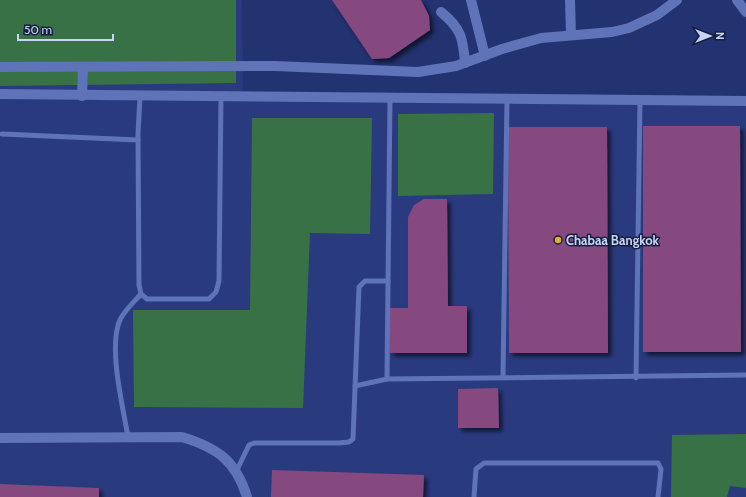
<svg xmlns="http://www.w3.org/2000/svg" width="746" height="497" viewBox="0 0 746 497" font-family="Cabin,sans-serif">
<style>
.built{fill:#2a3a7f}
.green{fill:#387146}
.building{fill:#854a80;filter:url(#shadow)}
.lines{fill:none;stroke-linecap:round;stroke-linejoin:round}
.service{stroke:#5f73b8;stroke-width:5}
.minor{stroke:#5f73b8;stroke-width:10}
.poi-dot{fill:#dbb233;stroke:#161e39;stroke-width:1.5}
.labels{text-anchor:middle;stroke-width:3;stroke-linejoin:round;paint-order:stroke}
.poi-label{font-size:13px;font-weight:bold;fill:#c7d4fa;stroke:#161e39;text-anchor:start}
</style>
<defs>
<filter id="shadow"><feDropShadow dx="3.5" dy="3.5" stdDeviation="2" flood-color="#0009"/></filter>
</defs>
<rect width="100%" height="100%" fill="#233270"/>
<path class="built" d="M0 0H242L243 91 746 96V497H0Z"/>
<g class="green">
<path d="M0 0H236V83L0 86Z"/>
<path d="M494 113 493 194 398 196V114Z"/>
<path d="M252 118H372L370 234 310 233 303 408 134 407 133 310H250Z"/>
<path d="M746 434V488L730 486 727 497H671L672 435Z"/>
</g>
<g class="building">
<path d="M332 0H421L429 16 430 30 389 58 372 59Z"/>
<path d="M643 126H740L741 352H643Z"/>
<path d="M508 127H607L608 353H509Z"/>
<path d="M424 199H447L448 306H467V353H390V308H408V217L414 205Z"/>
<path d="M498 388 499 428H458V389Z"/>
<path d="M272 470 424 475 423 497H271Z"/>
<path d="M0 484 99 488V497H0Z"/>
</g>
<g class="lines">
<g class="service">
<path d="M140 97 138 134 139 285 141 294 147 299H209L216 292 219 281 221 96"/>
<path d="M2 134 138 140"/>
<path d="M503 377 507 99"/>
<path d="M636 378 640 100"/>
<path d="M387 379 390 98"/>
<path d="M355 386 387 379 746 375"/>
<path d="M128 437C123 407 107 344 121 318 126 309 134 302 141 294"/>
<path d="M236 472 249 445 254 443H339L349 442 353 439 359 287 365 281H388"/>
<path d="M474 497 476 469 484 463H658L661 469 658 497"/>
</g>
<g class="minor">
<path d="M471 0 485 56"/>
<path d="M570 0 571 35"/>
<path d="M737 0 746 12"/>
<path d="M441 12C461 28 463 38 465 63"/>
<path d="M0 67 275 66 418 72 456 66 502 49 541 38 612 32 629 28 657 15 677 0"/>
<path d="M0 94 746 101"/>
<path d="M82 96 83 68"/>
<path d="M0 438 182 437C218 448 236 461 247 497"/>
</g>
</g>
<circle class="poi-dot" cx="558" cy="240" r="4"/>
<g class="labels">
<g class="poi-label">
<text x="566" y="245">Chabaa Bangkok</text>
</g>
</g>
<g transform="translate(710 36) rotate(90)" stroke="#161e39" stroke-width="3" paint-order="stroke">
<path d="M0-3L7 15L0 10L-7 15Z" fill="#c7d4fa"/>
<text y="-6" font-size="11" font-weight="bold" text-anchor="middle" fill="#c7d4fa">N</text>
</g>
<path d="M18 34v6h95v-6" fill="none" stroke="#c7d4fa" stroke-width="2"/>
<text x="24" y="34" font-size="12" fill="#c7d4fa" stroke="#161e39" stroke-width="3" paint-order="stroke">50 m</text>
</svg>
